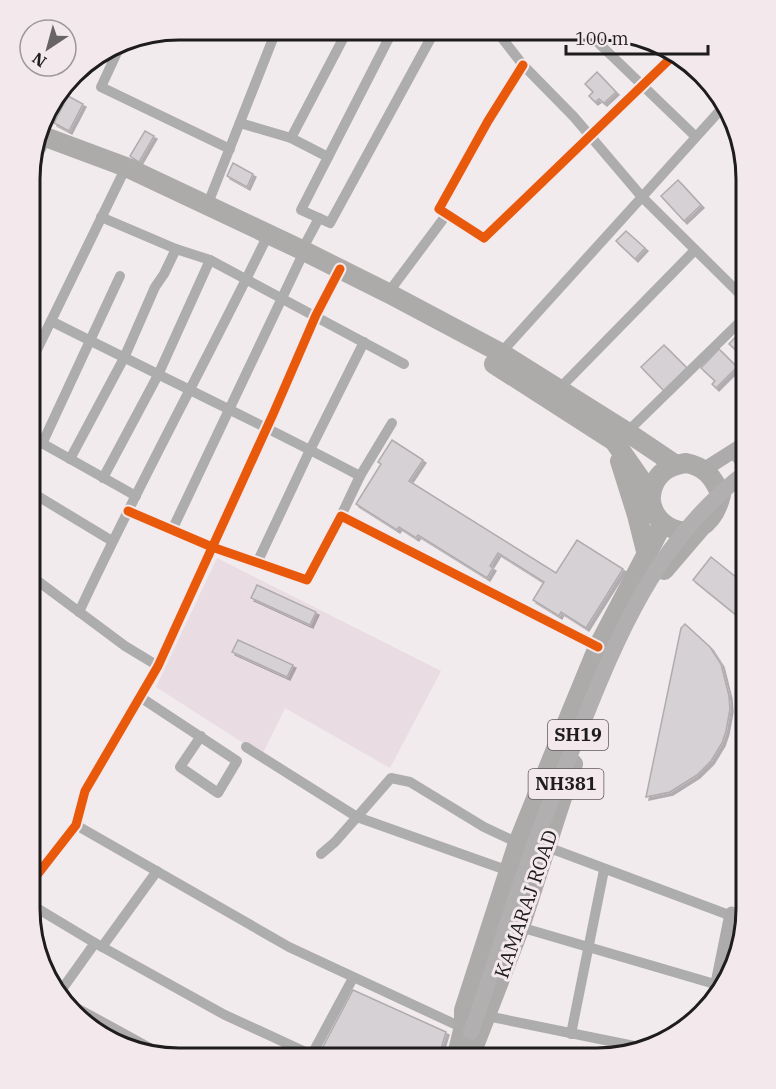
<svg xmlns="http://www.w3.org/2000/svg" width="776" height="1089" viewBox="0 0 776 1089" font-family="'IBM Plex Serif',serif">
<style>
.built{fill:#e9dce2}
.building{fill:#d6d1d4;stroke:#b0acae;stroke-width:1.5;filter:url(#shadow)}
.lines{fill:none;stroke-linecap:round;stroke-linejoin:round}
.street{stroke:#aeadad;stroke-width:10}
.secondary{stroke:#aeabac;stroke-width:15}
.highway{stroke:#adaaaa;stroke-width:20}
.primary-bridge{stroke:#b1afb0;stroke-width:16}
.cycleway-casing{stroke:#f3e9ed;stroke-width:13}
.cycleway{stroke:#e8590c;stroke-width:9}
.labels{text-anchor:middle;stroke-width:6;stroke-linejoin:round;paint-order:stroke}
.shield{fill:#f3e9ed;stroke:#5f5a5b;stroke-width:1.5}
.shield-label{font-size:18px;font-weight:bold;fill:#1f1c1d}
.street-label{font-size:20px;fill:#1f1c1d;stroke:#f3e9ed}
.rim{fill:none;stroke:#1f1c1d;stroke-width:3}
</style>
<defs>
<filter id="shadow"><feDropShadow dx="3" dy="3" stdDeviation="0" flood-color="#0004"/></filter>
</defs>
<rect width="100%" height="100%" fill="#f1ebee"/>
<path class="built" d="M217 558 441 671 390 768 285 708 262 755 156 687Z"/>
<g class="building">
<path d="M597 72 616 92 604 103 599 99 595 102 589 96 593 92 585 84Z"/>
<path d="M68 96 83 104 69 131 54 123Z"/>
<path d="M145 131 154 136 139 162 130 156Z"/>
<path d="M233 163 253 174 247 187 227 176Z"/>
<path d="M678 180 701 205 684 221 661 196Z"/>
<path d="M626 231 645 248 635 259 616 241Z"/>
<path d="M746 318V359L729 344 744 328 740 324Z"/>
<path d="M664 345 687 368 664 391 641 367Z"/>
<path d="M719 349 737 367 716 388 712 384 715 381 701 368Z"/>
<path d="M392 440 423 460 409 481 556 573 577 540 623 569 586 628 561 612 559 616 533 600 544 582 498 553 490 566 493 568 487 578 418 535 416 538 399 527 397 530 356 504 381 464 378 462Z"/>
<path d="M711 557 746 585V623L693 580Z"/>
<path d="M257 585 316 612 310 625 251 598Z"/>
<path d="M685 624 710 647 721 664 729 696 730 709 726 731 722 743 711 761 697 775 670 792 646 797 681 628Z"/>
<path d="M238 640 293 665 287 677 232 652Z"/>
<path d="M353 990 446 1032 438 1059 317 1058Z"/>
</g>
<g class="lines">
<g class="street">
<path d="M587 32 695 136"/>
<path d="M391 34 301 210 330 223 433 34"/>
<path d="M121 44 101 87 230 149"/>
<path d="M523 65 488 121 439 209 484 238 674 55"/>
<path d="M724 106 642 197 746 300"/>
<path d="M240 123 291 138 328 157"/>
<path d="M291 138 345 35"/>
<path d="M31 168 42 147"/>
<path d="M207 206 274 36"/>
<path d="M101 217 176 249 210 260 404 364"/>
<path d="M746 223V222"/>
<path d="M302 250 319 218"/>
<path d="M388 293 447 214"/>
<path d="M51 321C154 373 258 422 360 476L341 516"/>
<path d="M498 356 642 197 574 117 523 65 498 33"/>
<path d="M31 362 126 167"/>
<path d="M559 389 695 250"/>
<path d="M627 432 746 316"/>
<path d="M31 437 136 496"/>
<path d="M42 444 120 276"/>
<path d="M732 452 746 470"/>
<path d="M70 459 124 358 155 287 164 274 176 249"/>
<path d="M360 476 392 423"/>
<path d="M103 478 158 375 210 260"/>
<path d="M31 492 112 541"/>
<path d="M128 511 212 547 307 580 341 516 598 647"/>
<path d="M172 530 301 258"/>
<path d="M257 563 310 450 364 342"/>
<path d="M31 576 125 646 158 666"/>
<path d="M79 612C137 487 204 366 265 241"/>
<path d="M140 697 237 761 218 793 180 767 201 736"/>
<path d="M246 747 357 817 335 842 321 854"/>
<path d="M76 825 289 947 463 1028"/>
<path d="M547 847 745 921"/>
<path d="M509 871 357 817 391 778 410 782 484 827 518 843"/>
<path d="M30 884 76 825 85 791 158 666 274 412 316 315 340 269"/>
<path d="M30 904 95 943 225 1015 312 1055"/>
<path d="M520 927 718 985"/>
<path d="M102 947 157 871"/>
<path d="M60 992 95 943"/>
<path d="M487 1016 644 1048"/>
<path d="M571 1034 604 870"/>
<path d="M310 1058 353 978"/>
</g>
<g class="secondary">
<path d="M705 469 746 443"/>
<path d="M715 998 732 914"/>
<path d="M77 1011 163 1058"/>
</g>
<g class="highway">
<path d="M40 135 126 167 302 250 388 293 501 353 627 432 676 465"/>
<path d="M494 364 614 441 651 494"/>
<path d="M620 461 637 515 648 559"/>
<path d="M686 463C706 467 713 477 721 495 704 562 633 523 655 482 662 469 673 465 686 463Z"/>
<path d="M664 570 700 528"/>
<path d="M456 1059 464 1026V1010L518 843 554 754 598 647 663 523"/>
<path d="M469 1059 520 927 573 764"/>
</g>
<path class="primary-bridge" d="M471 1032C494 967 514 899 538 834 549 804 562 775 574 745 616 640 653 543 746 472"/>
<g class="cycleway-casing">
<g id="cycleway">
<path d="M523 65 488 121 439 209 484 238 674 55"/>
<path d="M128 511 212 547 307 580 341 516 598 647"/>
<path d="M30 884 76 825 85 791 158 666 274 412 316 315 340 269"/>
</g>
</g>
<use href="#cycleway" class="cycleway"/>
</g>
<g class="labels">
<g class="shield">
<rect x="548" y="720" width="60" height="30" rx="4.5"/>
<rect x="528.5" y="769" width="75" height="30" rx="4.5"/>
</g>
<g class="shield-label">
<text x="578" y="741">SH19</text>
<text x="566" y="790">NH381</text>
</g>
<g class="street-label">
<text transform="translate(526 904) rotate(-71)" y="7">KAMARAJ ROAD</text>
</g>
</g>
<path d="M0 0H776V1089H0ZM179 40H597A139 139 0 0 1 736 179V909A139 139 0 0 1 597 1048H179A139 139 0 0 1 40 909V179A139 139 0 0 1 179 40Z" fill="#f3e9ed" fill-rule="evenodd"/>
<path class="rim" d="M179 40H597A139 139 0 0 1 736 179V909A139 139 0 0 1 597 1048H179A139 139 0 0 1 40 909V179A139 139 0 0 1 179 40Z"/>
<g transform="translate(48 48) rotate(216)"><circle r="28" fill="#f3e9ed" stroke="#9e979a" stroke-width="1.5"/>
<path d="M0-4.5L10 22L0 15L-10 22Z" fill="#686466"/>
<text y="-9" font-size="16" font-weight="bold" text-anchor="middle" fill="#1f1c1d">N</text>
</g>
<path d="M566 45v9h142v-9" fill="none" stroke="#1f1c1d" stroke-width="3"/>
<text x="575" y="45" font-size="18" fill="#1f1c1d" stroke="#f3e9ed" stroke-width="4.5" paint-order="stroke">100 m</text>
</svg>
